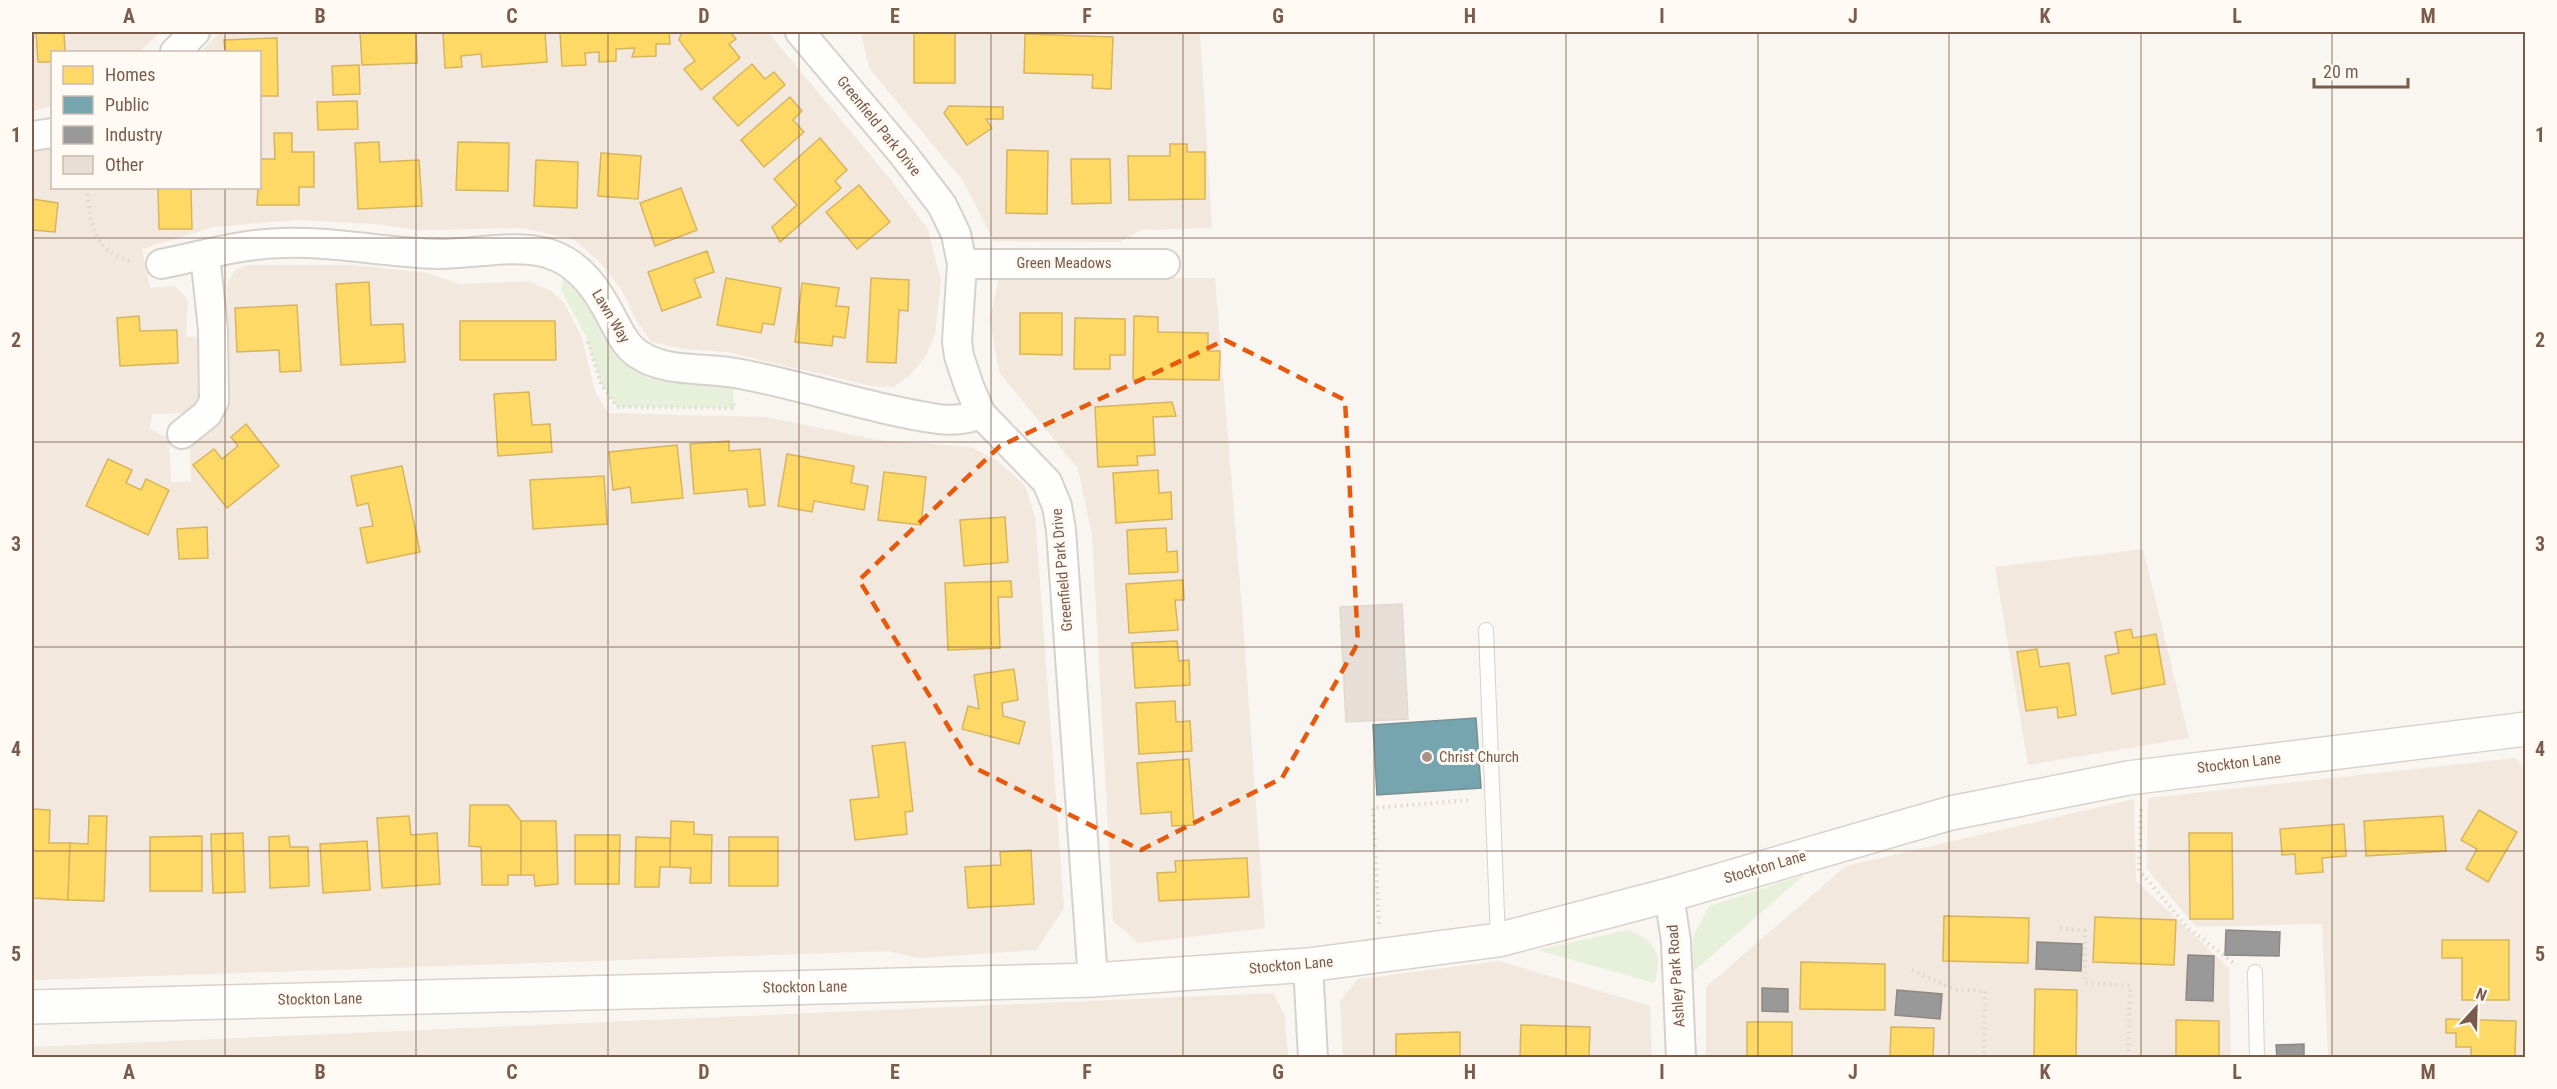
<svg xmlns="http://www.w3.org/2000/svg" width="2557" height="1089" viewBox="0 0 2557 1089" font-family="'Roboto Condensed',sans-serif">
<style>
.residential{fill:#f2e8de}
.green{fill:#e7f0db}
.homes{fill:#ffd966;stroke:#d7b45e;stroke-width:1.5}
.public{fill:#76a5af;stroke:#778f92;stroke-width:1.5}
.industry{fill:#999;stroke:#908782;stroke-width:1.5}
.building{fill:#e6ded7;stroke:#e2d8d2;stroke-width:1.5}
.lines{fill:none;stroke-linecap:round;stroke-linejoin:round}
.lane-casing{stroke:#d7d1cb;stroke-width:16}
.street-casing{stroke:#d7d1cb;stroke-width:32}
.secondary-casing{stroke:#d9d2cb;stroke-width:36}
.path{stroke:#dcd5d0;stroke-width:4;stroke-dasharray:1.5 4.5;stroke-linecap:butt}
.lane{stroke:#fefefd;stroke-width:14}
.street{stroke:#fefefd;stroke-width:28}
.secondary{stroke:#fefefd;stroke-width:33}
.marked{fill:none;stroke:#e8590c;stroke-width:4.5;stroke-dasharray:12 8;stroke-linejoin:round}
.grid{fill:none;stroke:#7a5c4d;stroke-width:1.5;stroke-opacity:0.55}
.poi-dot{fill:#a69286;stroke:#fffaf3;stroke-width:2}
.labels{text-anchor:middle;stroke-width:6;stroke-linejoin:round;paint-order:stroke}
.street-label{font-size:15px;fill:#7a5c4d;stroke:#fffaf3}
.poi-label{font-size:15px;fill:#7a5c4d;stroke:#fffaf3;text-anchor:start}
.neatline{fill:none;stroke:#7a5c4d;stroke-width:2}
.grid-label{font-size:20px;text-anchor:middle;font-weight:bold;fill:#7a5c4d}
</style>
<rect width="100%" height="100%" fill="#f9f5f0"/>
<g class="residential">
<path d="M32 32H160L139 52H52V106L32 111Z"/>
<path d="M220 32H768L892 181 928 230 941 281 935 334 926 356 909 376 893 387 871 386 727 352 684 349 651 342 636 320 621 289 599 261 573 239 522 228 418 230 375 224 296 220 213 227 142 249 150 288 175 286 188 299 186 336 200 338 202 387 197 407 183 413 152 414 150 429 169 439 171 482H191L190 448 214 421 222 404 227 285 235 270 247 265H353L427 273 460 284 528 281 551 291 564 303 582 338 595 391 608 413 766 417 879 440 971 447 998 461 1025 486 1035 516 1064 908 1036 950 918 958 887 951 32 980V148L52 145V188H260V52H201Z"/>
<path d="M861 32H1200L1212 228 1141 230 1120 242 994 241 963 181 869 68Z"/>
<path d="M999 278H1215L1242 609 1265 928 1139 943 1113 921 1092 534 1078 469 999 372 990 318Z"/>
<path d="M2143 549 2189 738 2028 765 1995 567Z"/>
<path d="M2515 758 2526 771 2525 1057H2328L2322 924 2196 927 2147 869 2148 798Z"/>
<path d="M2134 799 2136 881 2229 968 2231 1057H1706V987L1846 866Z"/>
<path d="M1499 961 1650 1006 1652 1057H1343L1340 1001 1358 979Z"/>
<path d="M1273 993 1285 1016 1288 1057H32V1047Z"/>
</g>
<g class="green">
<path d="M564 277 589 306 619 356 647 378 733 387 734 408 617 407 601 384 586 336 561 290Z"/>
<path d="M1804 875 1693 972V937L1709 906Z"/>
<path d="M1628 930C1655 939 1664 957 1654 983L1538 950Z"/>
</g>
<g class="homes">
<path d="M36 32H64L65 52H52V62H38Z"/>
<path d="M360 32H416L417 63 362 65Z"/>
<path d="M443 32H545L547 62 482 67 481 54 461 56 462 67 445 68Z"/>
<path d="M560 32H669L670 44H656V56L632 57 635 48 616 49V61L599 62V52L585 53 586 65 562 66Z"/>
<path d="M682 32H730L736 39 729 44 740 58 701 90 684 69 695 61 679 40Z"/>
<rect x="914" y="32" width="41" height="51"/>
<path d="M1025 34 1113 37 1111 89 1092 88 1093 75 1024 73Z"/>
<path d="M277 38 278 96H260V52H225L224 40Z"/>
<path d="M752 64 765 79 774 72 785 85 738 126 713 98Z"/>
<path d="M359 65 360 94 333 95 332 66Z"/>
<path d="M790 97 802 111 793 120 804 132 764 167 741 140Z"/>
<path d="M357 101 358 129 318 130 317 102Z"/>
<path d="M949 106 1003 107V119H986L992 128 967 145 944 113Z"/>
<path d="M274 133H292V152H314V187H299V205H257L260 159H275Z"/>
<path d="M820 138 847 170 835 181 841 188 780 242 772 227 797 205 774 179Z"/>
<path d="M379 142 380 162 419 160 422 206 358 209 355 143Z"/>
<path d="M458 142 509 143 508 191 456 190Z"/>
<path d="M1170 144H1187V152H1205V199L1129 200 1128 156H1170Z"/>
<path d="M1007 150 1048 151 1047 214 1006 213Z"/>
<path d="M601 153 641 156 638 199 598 196Z"/>
<path d="M1071 159H1110L1111 203 1072 204Z"/>
<path d="M536 160 578 162 577 208 534 206Z"/>
<path d="M859 185 890 222 857 249 826 212Z"/>
<path d="M158 188H217L191 189 192 229H159Z"/>
<path d="M681 188 697 230 655 246 640 203Z"/>
<path d="M32 199 58 203 55 232 32 230Z"/>
<path d="M707 251 714 272 694 279 701 297 662 311 648 272Z"/>
<path d="M726 278 781 288 774 325 763 323 761 333 717 325Z"/>
<path d="M871 278 909 280 908 311 899 310 896 363 867 362Z"/>
<path d="M369 282 371 325 403 324 405 362 341 365 336 284Z"/>
<path d="M802 283 839 288 836 306 849 307 845 338 833 336 832 346 795 342Z"/>
<path d="M297 305 301 371 280 372 279 350 237 352 235 308Z"/>
<path d="M1020 313H1062V355L1020 354Z"/>
<path d="M139 316 140 331 177 330 178 363 120 366 117 318Z"/>
<path d="M1134 316 1158 317V332L1208 333V351H1220L1219 380 1133 379Z"/>
<path d="M1075 318 1125 319V355H1110V369H1074Z"/>
<path d="M460 321H555L556 360H460Z"/>
<path d="M529 392 532 425 550 424 552 452 498 456 494 394Z"/>
<path d="M1172 402 1176 416 1153 417 1155 455 1137 456 1138 465 1098 467 1095 407Z"/>
<path d="M246 424 279 466 227 508 193 465 214 449 222 459 238 446 231 437Z"/>
<path d="M729 441V451L760 449 765 505 749 507 747 489 694 494 690 444Z"/>
<path d="M677 445 683 498 632 503 630 487 613 490 609 452Z"/>
<path d="M787 454 854 466 851 483 868 486 864 510 814 501 812 512 778 506Z"/>
<path d="M108 459 132 470 126 483 141 490 146 479 169 490 148 535 86 506Z"/>
<path d="M402 466 420 552 367 563 360 528 373 526 368 503 357 506 351 476Z"/>
<path d="M1158 470 1159 493 1171 492 1172 519 1116 523 1113 473Z"/>
<path d="M884 472 926 477 921 525 878 520Z"/>
<path d="M604 476 607 524 533 529 530 480Z"/>
<path d="M1005 517 1008 562 964 566 960 520Z"/>
<path d="M207 527 208 558 179 559 177 529Z"/>
<path d="M1166 528 1167 552 1177 551 1178 572 1129 574 1127 530Z"/>
<path d="M1183 580 1184 600H1175L1178 630 1129 633 1126 584Z"/>
<path d="M1011 581 1012 597H998L1000 648 948 650 945 583Z"/>
<path d="M2131 629 2133 638 2156 634 2165 684 2112 694 2105 656 2119 653 2115 632Z"/>
<path d="M1177 641 1179 661 1189 660 1190 685 1135 688 1132 643Z"/>
<path d="M2037 649 2040 667 2069 663 2076 715 2058 718 2057 707 2026 711 2017 652Z"/>
<path d="M1014 669 1018 700 1002 703 1003 716 1025 722 1019 744 962 729 968 706 979 709 974 675Z"/>
<path d="M1175 701 1176 722 1190 721 1192 751 1139 754 1136 703Z"/>
<path d="M905 742 913 811 905 812 907 834 855 840 850 800 879 797 872 746Z"/>
<path d="M1189 759 1194 825 1172 826 1171 812 1141 814 1137 763Z"/>
<path d="M470 805H508L521 821V875H508V885H482L481 847 469 846Z"/>
<path d="M32 809 50 810 49 843H70L68 900 32 898Z"/>
<path d="M2479 810 2517 832 2488 882 2466 869 2477 849 2461 840Z"/>
<path d="M89 816H107L104 901 68 900 70 843 88 844Z"/>
<path d="M409 816 411 835 437 833 440 884 382 888 377 818Z"/>
<path d="M2443 816 2446 851 2366 856 2364 821Z"/>
<path d="M521 821H556L558 884 535 886 534 875H521Z"/>
<path d="M671 821 694 822V834L712 835 711 883H690L691 868 670 867Z"/>
<path d="M2344 824 2346 856 2322 858 2323 872 2296 874 2295 854 2282 855 2280 829Z"/>
<path d="M243 833 245 892 213 893 211 834Z"/>
<path d="M2189 833H2232L2233 919H2190Z"/>
<path d="M575 835H620L619 884H575Z"/>
<path d="M202 836V891H150V837Z"/>
<path d="M289 836 290 847H308L309 886 270 888 269 837Z"/>
<path d="M636 837 670 838V867H660L659 887H635Z"/>
<rect x="729" y="837" width="49" height="49"/>
<path d="M367 841 370 890 323 893 320 844Z"/>
<path d="M1031 850 1034 904 968 908 965 867 1001 865 1000 852Z"/>
<path d="M1247 858 1249 897 1159 901 1157 873 1176 872 1175 861Z"/>
<path d="M1944 916 2029 918 2028 963 1943 961Z"/>
<path d="M2095 917 2176 920 2174 965 2093 962Z"/>
<path d="M2442 940H2509V1000H2462V958H2442Z"/>
<path d="M1801 962 1885 964V1010L1800 1009Z"/>
<path d="M2035 989 2077 990 2076 1058H2034Z"/>
<path d="M2446 1019 2516 1021 2515 1058H2471V1047H2456V1033H2446Z"/>
<path d="M2176 1020 2219 1021V1058H2176Z"/>
<rect x="1747" y="1022" width="45" height="36"/>
<path d="M1521 1025 1590 1027 1589 1058H1520Z"/>
<path d="M1891 1027 1934 1028 1933 1058H1890Z"/>
<path d="M1460 1032V1058H1396V1034Z"/>
</g>
<path class="public" d="M1476 718 1481 788 1377 795 1373 725Z"/>
<g class="industry">
<path d="M2226 930 2280 932 2279 956 2225 955Z"/>
<path d="M2037 942 2082 944 2081 971 2036 969Z"/>
<path d="M2188 955 2214 956 2213 1001 2186 1000Z"/>
<path d="M1762 988 1788 989V1012L1762 1011Z"/>
<path d="M1897 990 1942 994 1940 1019 1895 1015Z"/>
<path d="M2304 1044V1058H2277L2276 1045Z"/>
</g>
<path class="building" d="M1402 604 1408 719 1346 722 1340 607Z"/>
<g class="lines">
<g class="lane-casing">
<g id="lane">
<path d="M1486 630 1498 940"/>
<path d="M2255 972 2257 1058"/>
</g>
</g>
<g class="street-casing">
<g id="street">
<path d="M800 32 903 154 942 205 956 234 962 264 957 341 959 356 969 386 981 414 1047 482 1057 506 1061 530 1093 980"/>
<path d="M175 52 195 32"/>
<path d="M32 136 52 133"/>
<path d="M161 264C200 256 241 244 281 243 334 241 386 253 439 254 474 254 513 244 547 253 581 263 599 292 614 322 621 334 626 346 638 354 665 373 703 367 735 373 803 385 869 409 938 419 954 421 966 420 981 414"/>
<path d="M962 264H1165"/>
<path d="M182 434 207 414 214 401 213 330 205 255"/>
<path d="M1669 895 1676 941 1681 1058"/>
<path d="M1308 965 1313 1058"/>
</g>
</g>
<g class="secondary-casing">
<path id="secondary" d="M32 1007 1093 980 1308 965 1498 940 1669 895 1951 813 2128 778 2526 729"/>
</g>
<g class="path">
<path d="M87 188C90 224 93 252 133 262"/>
<path d="M588 342 601 384 617 407 734 408V404"/>
<path d="M2141 809 2139 870 2188 928 2235 964"/>
<path d="M1379 924 1373 808 1471 800"/>
<path d="M2060 928 2085 931V983L2130 986 2128 1058"/>
<path d="M1912 970 1953 989 1985 991 1984 1058"/>
</g>
<use href="#lane" class="lane"/>
<use href="#street" class="street"/>
<use href="#secondary" class="secondary"/>
</g>
<path class="marked" d="M1225 340 1345 400 1358 643 1282 778 1141 850 973 767 859 580 1000 446Z"/>
<path class="grid" d="M225 32V52M416 32V1058M608 32V1058M799 32V1058M991 32V1058M1183 32V1058M1374 32V1058M1566 32V1058M1758 32V1058M1949 32V1058M2141 32V1058M2332 32V1058M225 188V1058M32 238H2526M32 442H2526M32 647H2526M32 851H2526"/>
<circle class="poi-dot" cx="1427" cy="757" r="6"/>
<g class="labels">
<g class="street-label">
<text transform="translate(879 126) rotate(51)" y="5">Greenfield Park Drive</text>
<text x="1064" y="268">Green Meadows</text>
<text transform="translate(611 316) rotate(59)" y="5">Lawn Way</text>
<text transform="translate(1062 570) rotate(-95)" y="5">Greenfield Park Drive</text>
<text transform="translate(2239 763) rotate(-7)" y="5">Stockton Lane</text>
<text transform="translate(1765 867) rotate(-16)" y="5">Stockton Lane</text>
<text transform="translate(1291 965) rotate(-5)" y="5">Stockton Lane</text>
<text transform="translate(1676 976) rotate(-94)" y="5">Ashley Park Road</text>
<text transform="translate(805 987) rotate(-1)" y="5">Stockton Lane</text>
<text transform="translate(320 999) rotate(-1)" y="5">Stockton Lane</text>
</g>
<g class="poi-label">
<text x="1439" y="762">Christ Church</text>
</g>
</g>
<rect width="2557" height="1089" fill="none" stroke="#fffaf3" stroke-width="66"/>
<rect x="51" y="51" width="210" height="138" fill="#fffaf3" stroke="#cabbb1" stroke-width="1.5"/>
<rect x="63" y="66" width="30" height="18" fill="#ffd966" stroke="#cabbb1" stroke-width="1.5"/>
<text x="105" y="81" font-size="18" fill="#7a5c4d">Homes</text>
<rect x="63" y="96" width="30" height="18" fill="#76a5af" stroke="#cabbb1" stroke-width="1.5"/>
<text x="105" y="111" font-size="18" fill="#7a5c4d">Public</text>
<rect x="63" y="126" width="30" height="18" fill="#999999" stroke="#cabbb1" stroke-width="1.5"/>
<text x="105" y="141" font-size="18" fill="#7a5c4d">Industry</text>
<rect x="63" y="156" width="30" height="18" fill="#e6ded7" stroke="#cabbb1" stroke-width="1.5"/>
<text x="105" y="171" font-size="18" fill="#7a5c4d">Other</text>
<g transform="translate(2476 1008) rotate(22)" stroke="#fffaf3" stroke-width="4.5" paint-order="stroke">
<path d="M0-4.5L10 22L0 15L-10 22Z" fill="#7a5c4d"/>
<text y="-9" font-size="16" font-weight="bold" text-anchor="middle" fill="#7a5c4d">N</text>
</g>
<path d="M2314 78v9h94v-9" fill="none" stroke="#7a5c4d" stroke-width="3"/>
<text x="2323" y="78" font-size="18" fill="#7a5c4d" stroke="#fffaf3" stroke-width="4.5" paint-order="stroke">20 m</text>
<rect x="33" y="33" width="2491" height="1023" class="neatline"/>
<g class="grid-label">
<text x="129" y="23">A</text>
<text x="320" y="23">B</text>
<text x="512" y="23">C</text>
<text x="704" y="23">D</text>
<text x="895" y="23">E</text>
<text x="1087" y="23">F</text>
<text x="1278" y="23">G</text>
<text x="1470" y="23">H</text>
<text x="1662" y="23">I</text>
<text x="1853" y="23">J</text>
<text x="2045" y="23">K</text>
<text x="2237" y="23">L</text>
<text x="2428" y="23">M</text>
<text x="16" y="142">1</text>
<text x="2540" y="142">1</text>
<text x="16" y="347">2</text>
<text x="2540" y="347">2</text>
<text x="16" y="551">3</text>
<text x="2540" y="551">3</text>
<text x="16" y="756">4</text>
<text x="2540" y="756">4</text>
<text x="16" y="961">5</text>
<text x="2540" y="961">5</text>
<text x="129" y="1079">A</text>
<text x="320" y="1079">B</text>
<text x="512" y="1079">C</text>
<text x="704" y="1079">D</text>
<text x="895" y="1079">E</text>
<text x="1087" y="1079">F</text>
<text x="1278" y="1079">G</text>
<text x="1470" y="1079">H</text>
<text x="1662" y="1079">I</text>
<text x="1853" y="1079">J</text>
<text x="2045" y="1079">K</text>
<text x="2237" y="1079">L</text>
<text x="2428" y="1079">M</text>
</g>
</svg>
